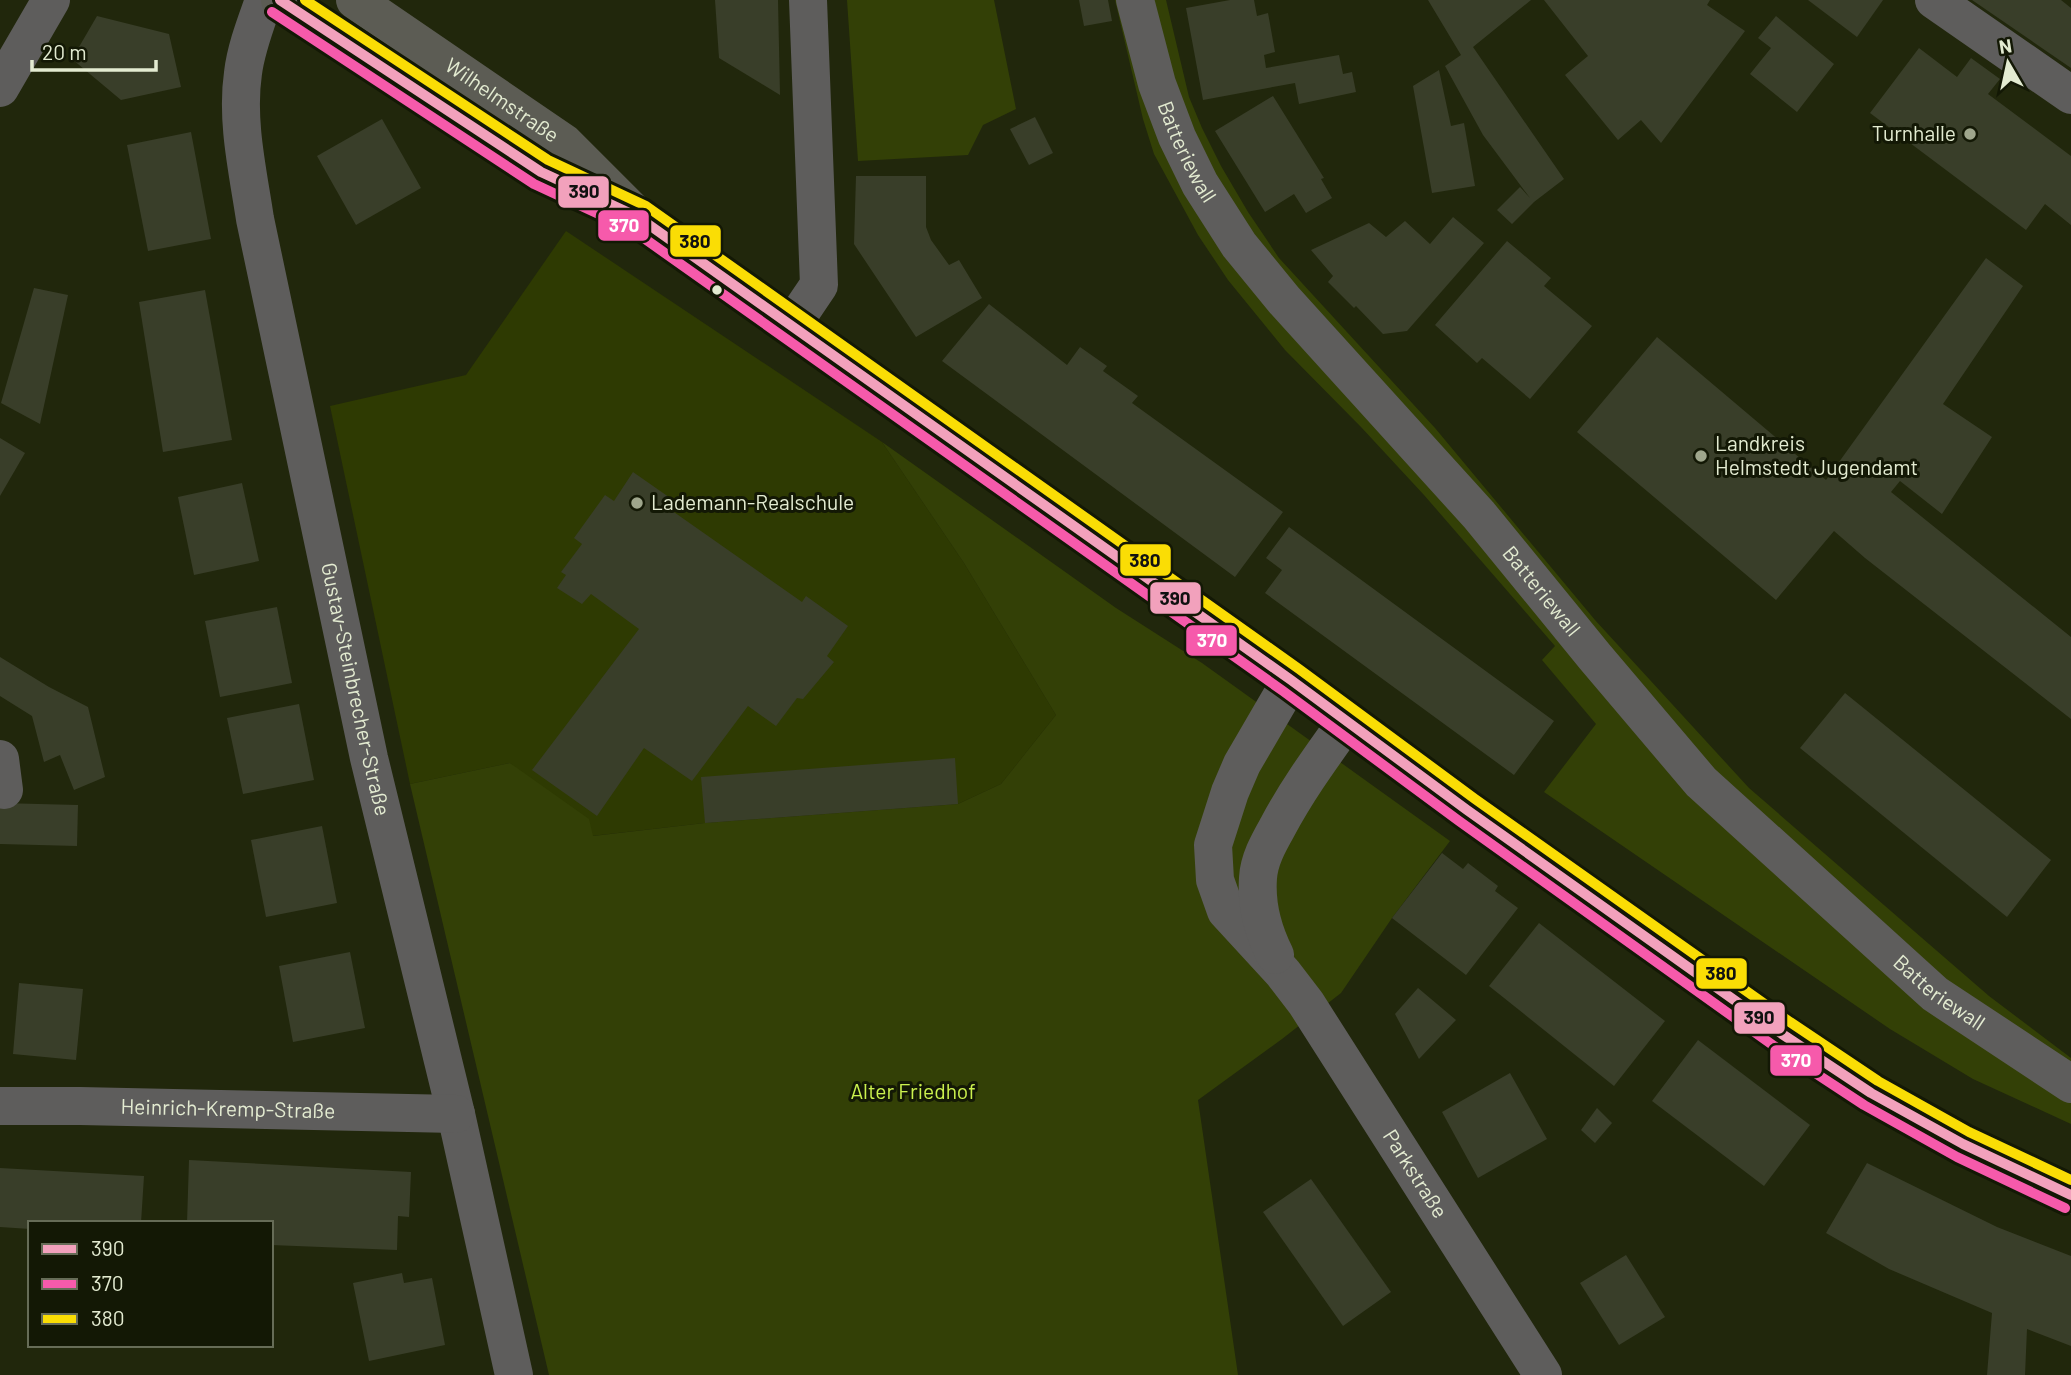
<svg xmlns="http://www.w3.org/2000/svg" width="2071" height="1375" viewBox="0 0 2071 1375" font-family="Barlow,sans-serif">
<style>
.built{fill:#2e3a02}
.green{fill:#334006}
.building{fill:#393e29}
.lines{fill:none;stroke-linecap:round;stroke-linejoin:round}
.minor{stroke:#5e5d5c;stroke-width:38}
.major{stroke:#5c5c54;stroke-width:38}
.bus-1-casing{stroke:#131805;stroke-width:16}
.bus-2-casing{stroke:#131805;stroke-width:16}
.bus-3-casing{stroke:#131805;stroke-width:16}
.bus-1{stroke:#f2a1bc;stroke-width:10}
.bus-2{stroke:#f65aab;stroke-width:10}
.bus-3{stroke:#fadd05;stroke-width:10}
.poi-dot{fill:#9fa68c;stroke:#131805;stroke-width:2.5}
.bus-dot{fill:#e3ebd1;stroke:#131805;stroke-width:2.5}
.labels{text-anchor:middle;stroke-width:6;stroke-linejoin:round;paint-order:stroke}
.street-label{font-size:21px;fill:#e3ebd1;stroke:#131805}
.poi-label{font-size:21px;fill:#e3ebd1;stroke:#131805;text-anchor:start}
.park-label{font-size:21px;fill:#cbf14e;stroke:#131805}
.line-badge{stroke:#131805;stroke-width:2.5}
.badge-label{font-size:19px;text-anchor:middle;font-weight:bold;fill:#fff}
.pale-badge-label{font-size:19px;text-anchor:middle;font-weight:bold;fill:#111}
</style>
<rect width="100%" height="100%" fill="#21270c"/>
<path class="built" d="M566 231 882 442 964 563 1056 715 1001 784 958 804 705 823 592 836 510 763 410 784 330 406 466 375Z"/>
<g class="green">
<path d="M847 0H994L1016 109 983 125 968 155 858 161Z"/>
<path d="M1115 0H1166L1189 97 1202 128 1221 166 1248 212 1279 258 1435 428 1595 620 1749 788 1989 996 2071 1058V1124L1973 1079 1890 1029 1544 792 1596 724 1542 660 1555 646 1424 495 1361 427 1285 350 1228 280 1198 235 1154 154 1143 119Z"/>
<path d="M882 442 1116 608 1202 663 1450 841 1392 918 1341 993 1282 1039 1198 1100 1238 1375H549L410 784 510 763 589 819 593 836 705 823 958 804 1001 784 1056 715 964 563Z"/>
</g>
<g class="building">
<path d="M715 0H778L780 95 719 58Z"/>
<path d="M1079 0H1108L1112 21 1084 26Z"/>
<path d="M1230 0H1254L1257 16 1268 13 1275 52 1264 55 1266 68 1339 55 1343 74 1352 72 1356 92 1299 104 1295 83 1203 100 1186 8Z"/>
<path d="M1428 0H1531L1473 47 1564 179 1534 202 1512 224 1497 210 1520 187 1530 198 1483 135 1445 66 1461 55Z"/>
<path d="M1544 0H1710L1707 5 1745 31 1661 143 1641 120 1618 140 1565 75 1588 56Z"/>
<path d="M1808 0H1883L1857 37Z"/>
<path d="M1972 0H2061L2071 8V68Z"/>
<path d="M97 16 169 34 181 87 121 100 72 59Z"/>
<path d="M1776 16 1834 64 1797 112 1750 74 1771 48 1758 38Z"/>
<path d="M1919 48 1957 77 1971 58 2000 79 1988 94 2071 156V225L2045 204 2026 230 1870 113Z"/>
<path d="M1439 70 1451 126 1464 123 1475 186 1432 193 1413 86Z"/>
<path d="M1273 96 1324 178 1321 179 1332 198 1306 213 1294 194 1265 212 1215 131Z"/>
<path d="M1035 117 1053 153 1029 165 1010 129Z"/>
<path d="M382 119 421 188 356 225 317 156Z"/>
<path d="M191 132 211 239 148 251 127 145Z"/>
<path d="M856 176H926V227L931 240 949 265 959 260 982 298 916 337 854 244Z"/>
<path d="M1453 217 1484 243 1407 331 1383 334 1356 306 1354 308 1328 282 1333 276 1311 250 1369 223 1386 237 1405 221 1430 244Z"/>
<path d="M1507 241 1551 278 1544 286 1592 326 1530 399 1482 358 1477 363 1435 325Z"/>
<path d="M1986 258 2023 286 1943 404 1992 437 1942 514 1900 481 1891 492 2071 637V719L1865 558 1834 531 1776 600 1577 432 1657 337 1826 480Z"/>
<path d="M34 288 68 295 40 424 1 403Z"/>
<path d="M205 290 232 440 163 452 139 302Z"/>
<path d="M989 304 1067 365 1080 347 1107 366 1103 371 1138 396 1132 403 1283 512 1235 577 942 361Z"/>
<path d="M0 438 25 453 0 496Z"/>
<path d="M633 472 676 502 671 510 802 602 806 596 848 626 827 656 834 662 803 699 797 698 776 726 748 706 692 781 644 748 597 816 532 770 639 629 591 594 582 604 557 588 566 575 561 572 582 544 574 538 605 495 614 501Z"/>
<path d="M242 483 259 561 194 575 178 497Z"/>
<path d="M1289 527 1554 721 1514 775 1265 593 1282 570 1266 558Z"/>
<path d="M277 607 292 683 220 697 205 621Z"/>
<path d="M0 657 49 687 88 707 105 777 74 790 60 755 44 762 32 716 0 696Z"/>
<path d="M1845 693 2051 860 2007 917 1800 748Z"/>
<path d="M299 704 314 780 243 794 227 718Z"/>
<path d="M955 758 958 804 705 823 701 777Z"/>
<path d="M0 803 78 805 77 846 0 844Z"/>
<path d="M322 826 337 903 266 917 251 840Z"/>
<path d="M1442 853 1463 869 1468 863 1498 886 1495 891 1518 908 1466 975 1392 918Z"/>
<path d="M1539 923 1665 1021 1614 1086 1489 986Z"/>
<path d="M350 952 365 1028 293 1042 279 966Z"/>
<path d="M19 983 83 989 76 1060 13 1054Z"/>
<path d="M1418 988 1456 1020 1419 1059 1395 1014Z"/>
<path d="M1698 1040 1810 1125 1764 1186 1652 1101Z"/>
<path d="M1510 1073 1547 1139 1478 1178 1442 1112Z"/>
<path d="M1597 1108 1612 1123 1595 1143 1581 1130Z"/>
<path d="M189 1160 411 1172 409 1217 398 1216 397 1250 271 1245V1223H187Z"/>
<path d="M1867 1163 1997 1227 2071 1256V1346L2027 1329 2025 1375H1987L1992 1313 1889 1269 1826 1233Z"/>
<path d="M0 1168 144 1176 141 1223H30V1229L0 1227Z"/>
<path d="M1311 1179 1391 1292 1343 1326 1263 1212Z"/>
<path d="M1626 1255 1665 1317 1619 1345 1580 1283Z"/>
<path d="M402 1273 404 1283 432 1278 445 1345 369 1361 353 1283Z"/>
</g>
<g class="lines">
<g class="minor">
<path id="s1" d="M264 0C256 23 246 48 243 73 236 121 248 172 255 219L369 758 456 1114 514 1375"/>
<path id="s2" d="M1135 0 1157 84 1177 137 1200 184 1239 245 1284 300 1479 515 1595 657 1701 782 1935 994 2071 1084"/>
<path d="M1934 0 2071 95"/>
<path d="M0 88 51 0"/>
<path d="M792 325 819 285 808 0"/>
<path id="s3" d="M1291 680 1242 764 1230 792 1213 845 1215 880 1226 911 1283 973 1306 1003 1543 1375"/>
<path d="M0 759 4 790"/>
<path d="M1275 955C1263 931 1256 906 1258 878 1259 860 1268 844 1277 828 1297 790 1322 756 1347 721"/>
<path id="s4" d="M0 1106H80L456 1114"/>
</g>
<g class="major">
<path d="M280 0 541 172 614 206"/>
<path id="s5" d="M355 0 564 143 638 217 1291 680 1467 810 1782 1034 1871 1093 1963 1144 2071 1195"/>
</g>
<g class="bus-1-casing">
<path id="bus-1" d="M280 0 541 172 638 217 1291 680 1467 810 1782 1034 1871 1093 1963 1144 2071 1195"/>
</g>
<g class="bus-2-casing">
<path id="bus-2" d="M272 12 534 184 631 229 1283 691 1459 821 1774 1046 1864 1105 1957 1157 2065 1208"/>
</g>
<g class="bus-3-casing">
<path id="bus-3" d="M305 0 548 160 646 206 1299 669 1475 799 1790 1022 1878 1081 1969 1132 2071 1180"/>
</g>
<use href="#bus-1" class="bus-1"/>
<use href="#bus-2" class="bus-2"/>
<use href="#bus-3" class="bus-3"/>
</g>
<g class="poi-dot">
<circle cx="1970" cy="134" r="7"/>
<circle cx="1701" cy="456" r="7"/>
<circle cx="637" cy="503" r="7"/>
</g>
<circle class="bus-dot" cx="717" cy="290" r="6"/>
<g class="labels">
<g class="street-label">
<text dy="7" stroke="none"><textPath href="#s5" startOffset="178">Wilhelmstraße</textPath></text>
<text dy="7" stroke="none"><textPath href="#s2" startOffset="161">Batteriewall</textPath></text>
<text dy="7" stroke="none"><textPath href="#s2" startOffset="728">Batteriewall</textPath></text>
<text dy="7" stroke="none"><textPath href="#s1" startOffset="704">Gustav-Steinbrecher-Straße</textPath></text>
<text dy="7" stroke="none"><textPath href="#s2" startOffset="1295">Batteriewall</textPath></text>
<text dy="7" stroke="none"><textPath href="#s4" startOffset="228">Heinrich-Kremp-Straße</textPath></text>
<text dy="7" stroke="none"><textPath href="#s3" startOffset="576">Parkstraße</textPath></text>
</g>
<g class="poi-label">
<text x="1956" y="141" text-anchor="end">Turnhalle</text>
<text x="1715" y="451">Landkreis<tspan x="1715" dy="24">Helmstedt Jugendamt</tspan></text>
<text x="651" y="510">Lademann-Realschule</text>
</g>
<g class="park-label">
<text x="913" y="1099">Alter Friedhof</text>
</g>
</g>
<g class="line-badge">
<rect x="557" y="175" width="53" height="34" rx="7" fill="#f2a1bc"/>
<rect x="597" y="209" width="53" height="33" rx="7" fill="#f65aab"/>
<rect x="669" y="224" width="53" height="34" rx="7" fill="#fadd05"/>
<rect x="1119" y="543" width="53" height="34" rx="7" fill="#fadd05"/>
<rect x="1149" y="581" width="53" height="34" rx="7" fill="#f2a1bc"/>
<rect x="1185" y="624" width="53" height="33" rx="7" fill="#f65aab"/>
<rect x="1695" y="957" width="53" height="33" rx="7" fill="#fadd05"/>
<rect x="1733" y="1001" width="53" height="34" rx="7" fill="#f2a1bc"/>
<rect x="1769" y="1044" width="54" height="33" rx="7" fill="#f65aab"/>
</g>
<g class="badge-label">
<text x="624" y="232">370</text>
<text x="1212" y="647">370</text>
<text x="1796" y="1067">370</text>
</g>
<g class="pale-badge-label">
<text x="584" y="198">390</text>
<text x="695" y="248">380</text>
<text x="1145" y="567">380</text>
<text x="1175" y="605">390</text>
<text x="1721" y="980">380</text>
<text x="1759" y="1024">390</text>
</g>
<rect x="28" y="1221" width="245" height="126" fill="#131805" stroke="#666c57" stroke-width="2"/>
<rect x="42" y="1244" width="35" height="10" fill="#f2a1bc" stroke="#666c57" stroke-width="2"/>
<text x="91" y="1256" font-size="21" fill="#e3ebd1">390</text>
<rect x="42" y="1279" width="35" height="10" fill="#f65aab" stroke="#666c57" stroke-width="2"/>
<text x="91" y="1291" font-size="21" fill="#e3ebd1">370</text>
<rect x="42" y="1314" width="35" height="10" fill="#fadd05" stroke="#666c57" stroke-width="2"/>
<text x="91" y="1326" font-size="21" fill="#e3ebd1">380</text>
<g transform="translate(2008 63) rotate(351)" stroke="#131805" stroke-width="5" paint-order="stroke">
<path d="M0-5L12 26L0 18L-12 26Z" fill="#e3ebd1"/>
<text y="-10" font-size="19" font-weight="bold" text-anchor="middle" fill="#e3ebd1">N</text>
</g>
<path d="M32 60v10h124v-10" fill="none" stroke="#e3ebd1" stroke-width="3.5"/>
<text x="42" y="60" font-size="21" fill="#e3ebd1" stroke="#131805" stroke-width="5" paint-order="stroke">20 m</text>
</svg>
